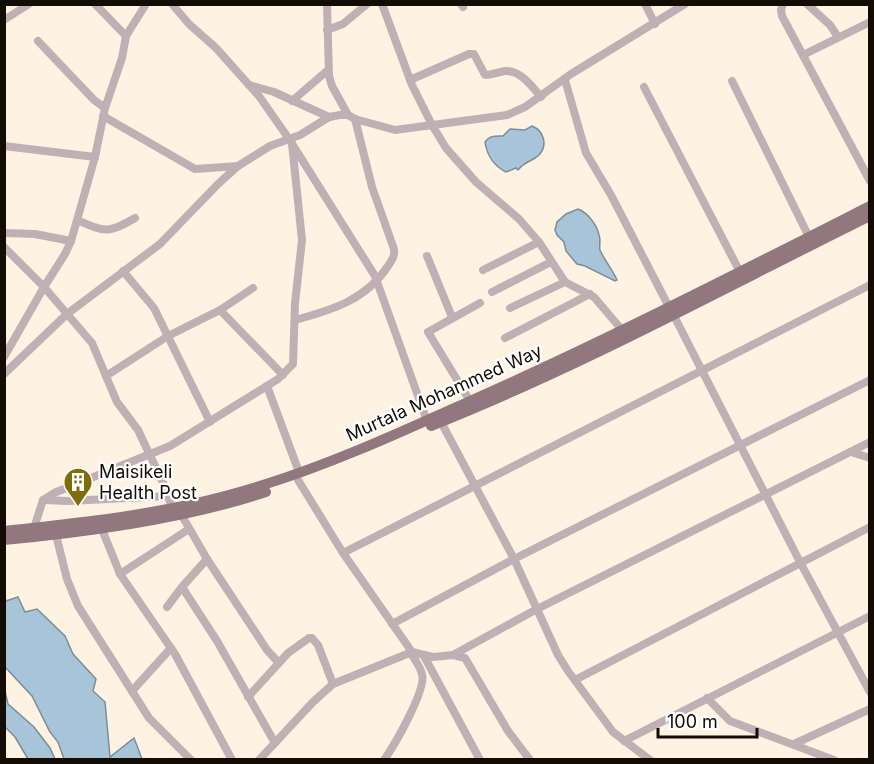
<svg xmlns="http://www.w3.org/2000/svg" width="874" height="764" viewBox="0 0 874 764" font-family="Inter,sans-serif">
<style>
.water{fill:#a8c4d9;stroke:#7b8d99;stroke-width:1.5}
.lines{fill:none;stroke-linecap:round;stroke-linejoin:round}
.minor{stroke:#c0b0b4;stroke-width:8}
.major{stroke:#92777e;stroke-width:10}
.labels{text-anchor:middle;stroke-width:4.5;stroke-linejoin:round;paint-order:stroke}
.street-label{font-size:18px;fill:#120c04;stroke:#fff}
.poi-label{font-size:18px;fill:#120c04;stroke:#fff;text-anchor:start}
</style>
<rect width="100%" height="100%" fill="#fef3e2"/>
<g class="water">
<path d="M532 126C544 131 548 145 539 155 532 162 526 160 518 170L516 168 506 172C494 166 487 155 485 142 490 135 496 136 503 136L510 129 525 130Z"/>
<path d="M578 209C588 213 597 225 599 235 601 240 599 245 600 250 602 256 613 271 617 280L615 281 585 266 577 264 566 251 564 242 557 235 555 230 557 222 566 214Z"/>
<path d="M18 597 25 612 37 609 65 636 73 654 96 679 93 691 105 702 110 757 134 738 142 759H64L58 742 50 732 32 696 5 667V598L6 601Z"/>
<path d="M5 691 8 704 34 727 50 748 55 759H28L15 737 5 727Z"/>
</g>
<g class="lines">
<g class="minor">
<path d="M95 4 126 36"/>
<path d="M172 4 189 24 216 48 259 96 289 139 375 276 427 421"/>
<path d="M327 4 329 76 332 86 348 115"/>
<path d="M382 4 412 85 432 125 446 148 476 182 519 219 539 242 565 282 594 297 622 330"/>
<path d="M461 4 463 7"/>
<path d="M645 4 655 24"/>
<path d="M783 4 781 10 782 16 870 181"/>
<path d="M807 4 830 25 838 37"/>
<path d="M4 20 29 4"/>
<path d="M327 30 343 24 367 4"/>
<path d="M38 41 94 100 105 108"/>
<path d="M803 55 870 22"/>
<path d="M410 80 469 54H474L485 75C492 75 498 72 505 71 520 70 532 86 541 97"/>
<path d="M565 80 586 153 611 195 669 307"/>
<path d="M732 81 809 237"/>
<path d="M249 85 274 92 329 117"/>
<path d="M644 87 740 272"/>
<path d="M292 101 328 70"/>
<path d="M103 116 195 169 238 166"/>
<path d="M4 146 95 157"/>
<path d="M77 220C105 232 108 234 135 218"/>
<path d="M4 233 35 234 71 241"/>
<path d="M4 247 44 287 92 343 117 402 138 430 165 487 172 508"/>
<path d="M427 256 452 317"/>
<path d="M483 270 539 242"/>
<path d="M123 271 154 308 210 422"/>
<path d="M492 292 551 262"/>
<path d="M510 308 565 282"/>
<path d="M220 310 253 288"/>
<path d="M673 314 800 562 870 692"/>
<path d="M295 320C332 310 366 300 388 266 392 260 395 256 394 249L372 187 355 119"/>
<path d="M505 338 590 294"/>
<path d="M4 357 44 287 65 254 71 241 95 157 105 108 122 58 126 36 146 4"/>
<path d="M4 374 67 314 160 244 218 184 238 166 270 146 300 135 329 117 340 115H348L355 119 395 130 507 115 525 107 571 74 685 4"/>
<path d="M106 376 168 336 220 310 283 375"/>
<path d="M267 386 299 472"/>
<path d="M470 401 428 332 480 303"/>
<path d="M441 422 514 559 558 655 568 671 613 732 650 760"/>
<path d="M851 452 870 458"/>
<path d="M298 480 343 553 412 652 433 657 453 655 465 658 508 731 530 760"/>
<path d="M43 500 68 501 168 496"/>
<path d="M181 514 207 559 267 650 278 662"/>
<path d="M101 527 120 574 175 654 232 760"/>
<path d="M34 528 43 500 54 493 170 446 267 386 278 379 293 364 295 303 302 240 292 144"/>
<path d="M56 535 67 579 78 606 149 718 191 760"/>
<path d="M343 553 870 285"/>
<path d="M120 574 189 529"/>
<path d="M182 587 217 641 275 743"/>
<path d="M167 607 182 587 207 559"/>
<path d="M392 624 514 559 870 380"/>
<path d="M453 655 537 609 870 442"/>
<path d="M424 656 480 760"/>
<path d="M575 680 870 527"/>
<path d="M132 691 171 648"/>
<path d="M248 697 288 653 309 638H312L318 645 333 684"/>
<path d="M707 698 730 721 834 760"/>
<path d="M624 741 870 616"/>
<path d="M794 744 870 709"/>
<path d="M259 760 313 702 333 684 412 652"/>
<path d="M384 760C394 746 427 689 422 674 420 666 414 659 411 653"/>
</g>
<g class="major">
<path d="M431 426C582 366 724 288 870 216"/>
<path d="M4 531C88 522 173 513 253 488 325 467 401 432 470 401 605 341 738 273 870 206"/>
<path d="M4 540C90 532 185 519 266 492"/>
</g>
</g>
<defs>
<g id="building-pin" transform="scale(1.5)"><path d="M0 17L-7.5 6A9.5 9.5 0 1 1 7.5 6Z" fill="#7f6d09" stroke="#fff"/><path d="M-4-6H4V6H1V3H-1V6H-4ZM-2.5-4.3h1.7v1.8h-1.7ZM.8-4.3h1.7v1.8H.8ZM-2.5-1h1.7V.8h-1.7ZM.8-1h1.7V.8H.8Z" fill="#fff"/></g>
</defs>
<g fill-rule="evenodd">
<use href="#building-pin" x="78" y="482"/>
</g>
<g class="labels">
<g class="street-label">
<text transform="translate(444 393) rotate(-24)" y="6">Murtala Mohammed Way</text>
</g>
<g class="poi-label">
<text x="99" y="478">Maisikeli<tspan x="99" dy="21">Health Post</tspan></text>
</g>
</g>
<rect width="874" height="764" fill="none" stroke="#120c04" stroke-width="12"/>
<path d="M658 728v9h99v-9" fill="none" stroke="#120c04" stroke-width="3"/>
<text x="667" y="728" font-size="18" fill="#120c04" stroke="#ffffff" stroke-width="4.5" paint-order="stroke">100 m</text>
</svg>
